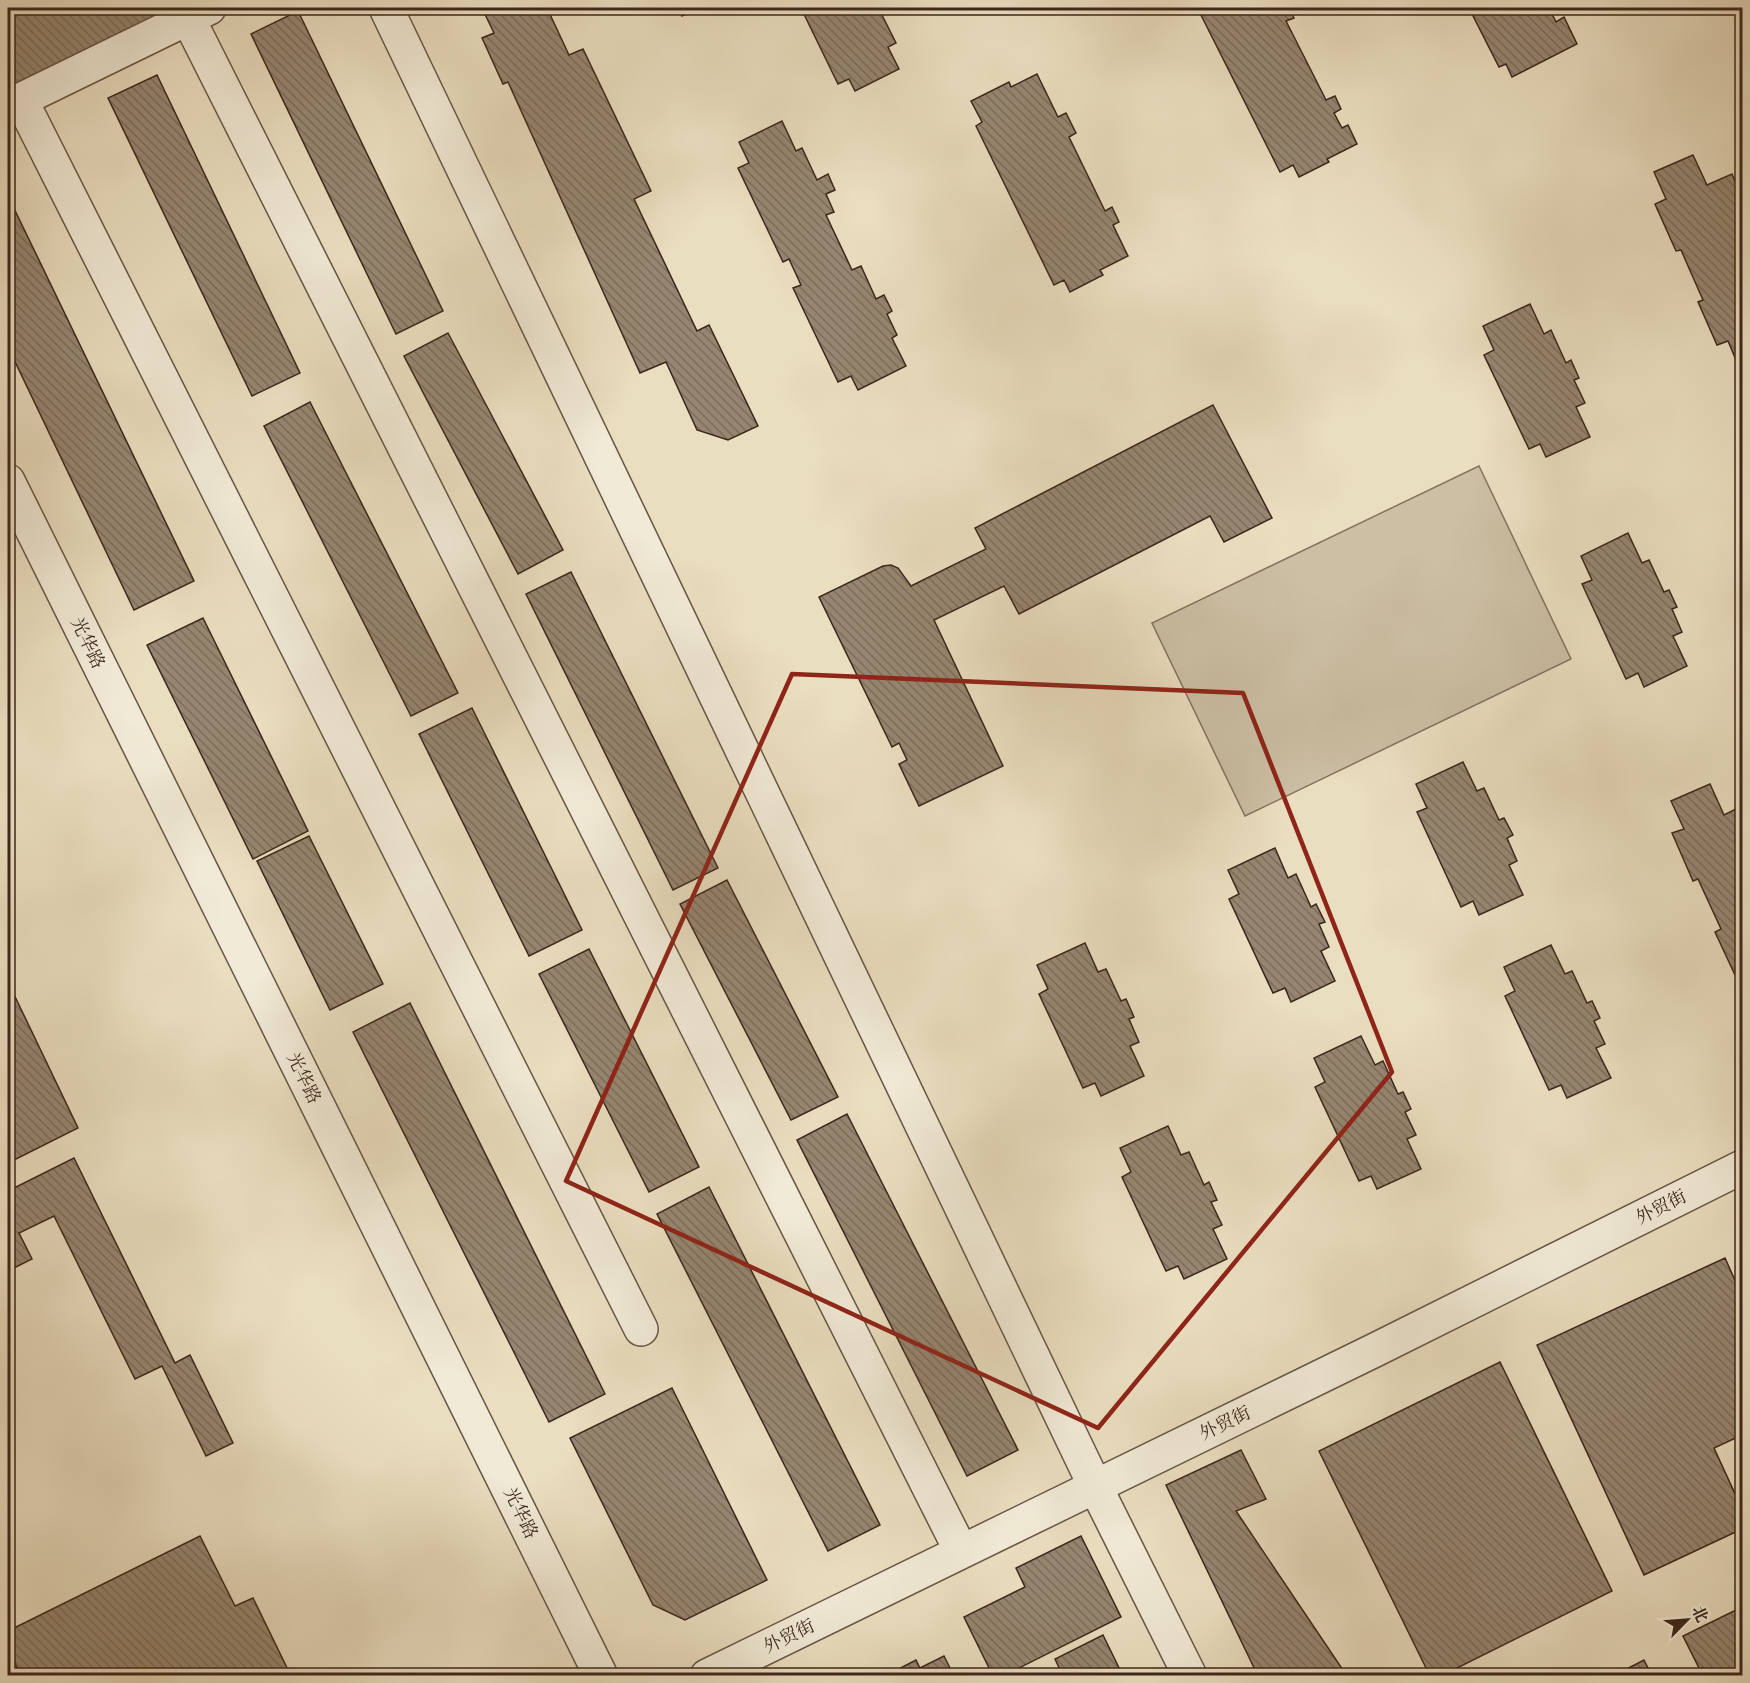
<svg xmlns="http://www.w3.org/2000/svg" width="1750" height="1683" viewBox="0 0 1750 1683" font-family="Alegreya,'Noto Serif SC',serif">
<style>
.grass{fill:#ccbfa4;stroke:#847260;stroke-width:1.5}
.building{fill:url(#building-back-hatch);stroke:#3c261c;stroke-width:1.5}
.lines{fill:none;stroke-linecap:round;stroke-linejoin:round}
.minor-casing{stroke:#685445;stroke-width:36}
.minor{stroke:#f1ead6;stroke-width:33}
.marked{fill:none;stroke:#8f2418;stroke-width:4.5;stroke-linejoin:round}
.labels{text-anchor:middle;stroke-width:4.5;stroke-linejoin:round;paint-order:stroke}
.street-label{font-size:18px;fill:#3c261c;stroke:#f1ead6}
</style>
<defs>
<pattern id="building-back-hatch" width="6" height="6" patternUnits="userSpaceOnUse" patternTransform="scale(1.5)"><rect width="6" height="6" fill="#968671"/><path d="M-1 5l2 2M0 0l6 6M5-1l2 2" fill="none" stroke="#7c6d5c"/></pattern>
</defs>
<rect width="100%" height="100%" fill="#eadec0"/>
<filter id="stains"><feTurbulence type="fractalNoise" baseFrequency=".00333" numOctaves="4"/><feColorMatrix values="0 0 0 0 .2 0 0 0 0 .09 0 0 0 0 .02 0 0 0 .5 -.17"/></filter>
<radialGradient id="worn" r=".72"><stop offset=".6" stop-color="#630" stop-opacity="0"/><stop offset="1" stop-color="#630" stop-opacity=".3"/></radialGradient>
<path class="grass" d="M1479 466 1571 659 1245 816 1152 623Z"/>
<g class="building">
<path d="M8 8H174L8 90Z"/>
<path d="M482 8H547L569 55 583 49 651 191 634 199 697 331 709 325 758 426 728 440 697 430 666 362 640 373 508 82 503 84 482 38 494 33Z"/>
<path d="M679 8H699L682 16Z"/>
<path d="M801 8H885L887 12 882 15 896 43 888 47 899 69 855 91 849 79 838 84Z"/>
<path d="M1204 8H1289L1294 18 1286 21 1326 100 1335 96 1341 109 1334 113 1342 128 1348 125 1357 144 1327 159 1329 162 1299 177 1293 165 1280 172 1200 13 1205 10Z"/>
<path d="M1469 8H1565L1552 14 1556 22 1564 17 1577 44 1512 77 1506 64 1499 67Z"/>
<path d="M298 11 443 311 396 334 251 34Z"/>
<path d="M1037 74 1058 117 1066 113 1076 133 1069 137 1105 211 1112 207 1119 222 1113 225 1128 256 1100 270 1103 275 1070 292 1064 280 1054 285 976 126 982 122 971 101 1009 82 1011 87Z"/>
<path d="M157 75 300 373 252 396 108 98Z"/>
<path d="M782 121 796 151 802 148 817 180 828 174 835 190 826 194 834 212 826 215 852 270 861 266 876 299 884 295 892 311 887 314 897 335 892 338 906 366 858 390 851 376 838 382 793 288 801 285 789 259 783 262 738 168 749 163 739 142Z"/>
<path d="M1693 155 1707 185 1732 174 1742 198V222L1739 223 1742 230V365L1739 367 1728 341 1717 345 1698 302 1703 300 1681 250 1676 251 1655 204 1666 199 1654 172Z"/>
<path d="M8 196 194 581 134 610 8 347Z"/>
<path d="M1530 304 1544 334 1551 330 1566 363 1571 360 1579 378 1574 380 1585 403 1576 407 1590 437 1546 457 1540 444 1529 449 1484 355 1494 350 1483 326Z"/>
<path d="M448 333 563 550 518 574 404 356Z"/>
<path d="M310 402 458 693 411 716 264 426Z"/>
<path d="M1213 405 1272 518 1224 542 1210 516 1019 614 1004 586 934 620 1003 766 919 806 899 764 907 760 899 743 892 747 819 597 883 566 891 565 898 568 911 586 986 549 975 528Z"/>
<path d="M1628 533 1642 563 1649 560 1664 592 1669 590 1677 607 1672 609 1682 632 1673 636 1687 666 1644 687 1638 673 1626 679 1582 584 1592 580 1581 556Z"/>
<path d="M571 572 718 868 673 890 526 594Z"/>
<path d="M203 618 308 831 253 859 147 645Z"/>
<path d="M472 708 582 930 529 956 419 734Z"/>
<path d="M1463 762 1477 791 1484 788 1499 820 1504 818 1513 835 1507 838 1517 861 1509 865 1523 895 1479 915 1473 901 1461 907 1417 812 1427 808 1416 784Z"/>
<path d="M1710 784 1724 815 1742 806V971L1735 975 1715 932 1721 929 1698 879 1693 881 1672 833 1684 829 1671 801Z"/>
<path d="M309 836 383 984 330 1010 257 861Z"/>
<path d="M1275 848 1288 878 1296 874 1311 907 1316 904 1325 922 1319 924 1329 947 1321 951 1335 981 1291 1002 1285 988 1273 993 1229 899 1239 894 1228 870Z"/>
<path d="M727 880 838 1097 791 1120 680 904Z"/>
<path d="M1085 943 1098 972 1106 969 1121 1001 1126 999 1134 1017 1129 1019 1139 1042 1130 1046 1144 1076 1101 1096 1095 1083 1083 1088 1039 994 1048 989 1037 965Z"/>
<path d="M1551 945 1565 974 1572 971 1587 1003 1592 1001 1600 1018 1594 1021 1605 1044 1596 1048 1611 1078 1567 1098 1561 1085 1549 1090 1505 996 1515 991 1504 967Z"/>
<path d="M589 949 699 1167 649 1192 539 974Z"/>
<path d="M8 982 78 1128 8 1163Z"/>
<path d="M410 1003 605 1394 549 1422 353 1032Z"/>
<path d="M1361 1036 1375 1065 1383 1061 1398 1094 1403 1092 1411 1109 1405 1112 1416 1135 1407 1139 1421 1169 1377 1189 1371 1176 1359 1181 1315 1087 1325 1082 1314 1058Z"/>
<path d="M847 1114 1018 1450 967 1476 797 1140Z"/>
<path d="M1168 1126 1181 1155 1189 1152 1204 1185 1209 1182 1217 1200 1211 1202 1222 1225 1213 1229 1227 1259 1184 1279 1178 1266 1166 1271 1122 1177 1131 1172 1120 1148Z"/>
<path d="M74 1158 175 1363 190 1355 233 1443 206 1456 162 1366 135 1379 54 1216 19 1233 32 1259 8 1271V1191Z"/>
<path d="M709 1187 880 1525 828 1551 657 1214Z"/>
<path d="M1725 1258 1742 1296V1435L1714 1448 1742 1509V1529L1644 1575 1537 1345Z"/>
<path d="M1500 1362 1612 1591 1441 1676H1430L1319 1451Z"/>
<path d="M672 1388 767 1580 685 1620 653 1605 570 1438Z"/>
<path d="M1241 1450 1266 1499 1236 1511 1347 1676H1258L1166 1485Z"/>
<path d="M200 1536 235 1606 253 1598 291 1676H21L8 1649V1631Z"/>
<path d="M1081 1536 1121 1617 1003 1676H993L964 1617 1025 1587 1016 1568Z"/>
<path d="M1742 1607V1676H1703L1683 1636Z"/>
<path d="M1103 1635 1123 1676H1063L1055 1659Z"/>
<path d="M944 1656 954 1676H885L916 1660 920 1668Z"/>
<path d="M1644 1660 1652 1676H1613Z"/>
</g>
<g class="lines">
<g class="minor-casing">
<g id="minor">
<path d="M386 8 1095 1486 1190 1676"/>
<path d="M188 18 961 1551"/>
<path d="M21 100 641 1329"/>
<path d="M8 106 209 8"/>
<path d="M8 481 601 1676"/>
<path d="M707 1676 1375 1350 1742 1167"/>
</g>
</g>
<use href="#minor" class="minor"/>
</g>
<path class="marked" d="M792 674 1243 693 1392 1072 1098 1428 566 1181Z"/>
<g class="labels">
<g class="street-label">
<text transform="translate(88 643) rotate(64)" y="6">光华路</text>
<text transform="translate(304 1078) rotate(64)" y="6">光华路</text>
<text transform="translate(1661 1207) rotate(-27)" y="6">外贸街</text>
<text transform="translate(1225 1423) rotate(-26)" y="6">外贸街</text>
<text transform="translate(521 1513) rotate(64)" y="6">光华路</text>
<text transform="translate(789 1636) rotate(-26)" y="6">外贸街</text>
</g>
</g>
<rect width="1750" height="1683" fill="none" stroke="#eadec0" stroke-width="30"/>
<rect x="9" y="9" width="1732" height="1665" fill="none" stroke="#3c261c" stroke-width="3"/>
<rect x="15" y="15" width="1720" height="1653" fill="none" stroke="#3c261c" stroke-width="1.5"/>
<g transform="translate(1687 1620) rotate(65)" stroke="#f1ead6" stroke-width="4.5" paint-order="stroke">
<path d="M0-4.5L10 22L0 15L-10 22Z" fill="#3c261c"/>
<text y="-9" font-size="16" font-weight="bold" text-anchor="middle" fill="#3c261c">北</text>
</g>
<rect width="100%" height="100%" filter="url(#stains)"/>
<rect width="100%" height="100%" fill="url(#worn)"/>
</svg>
